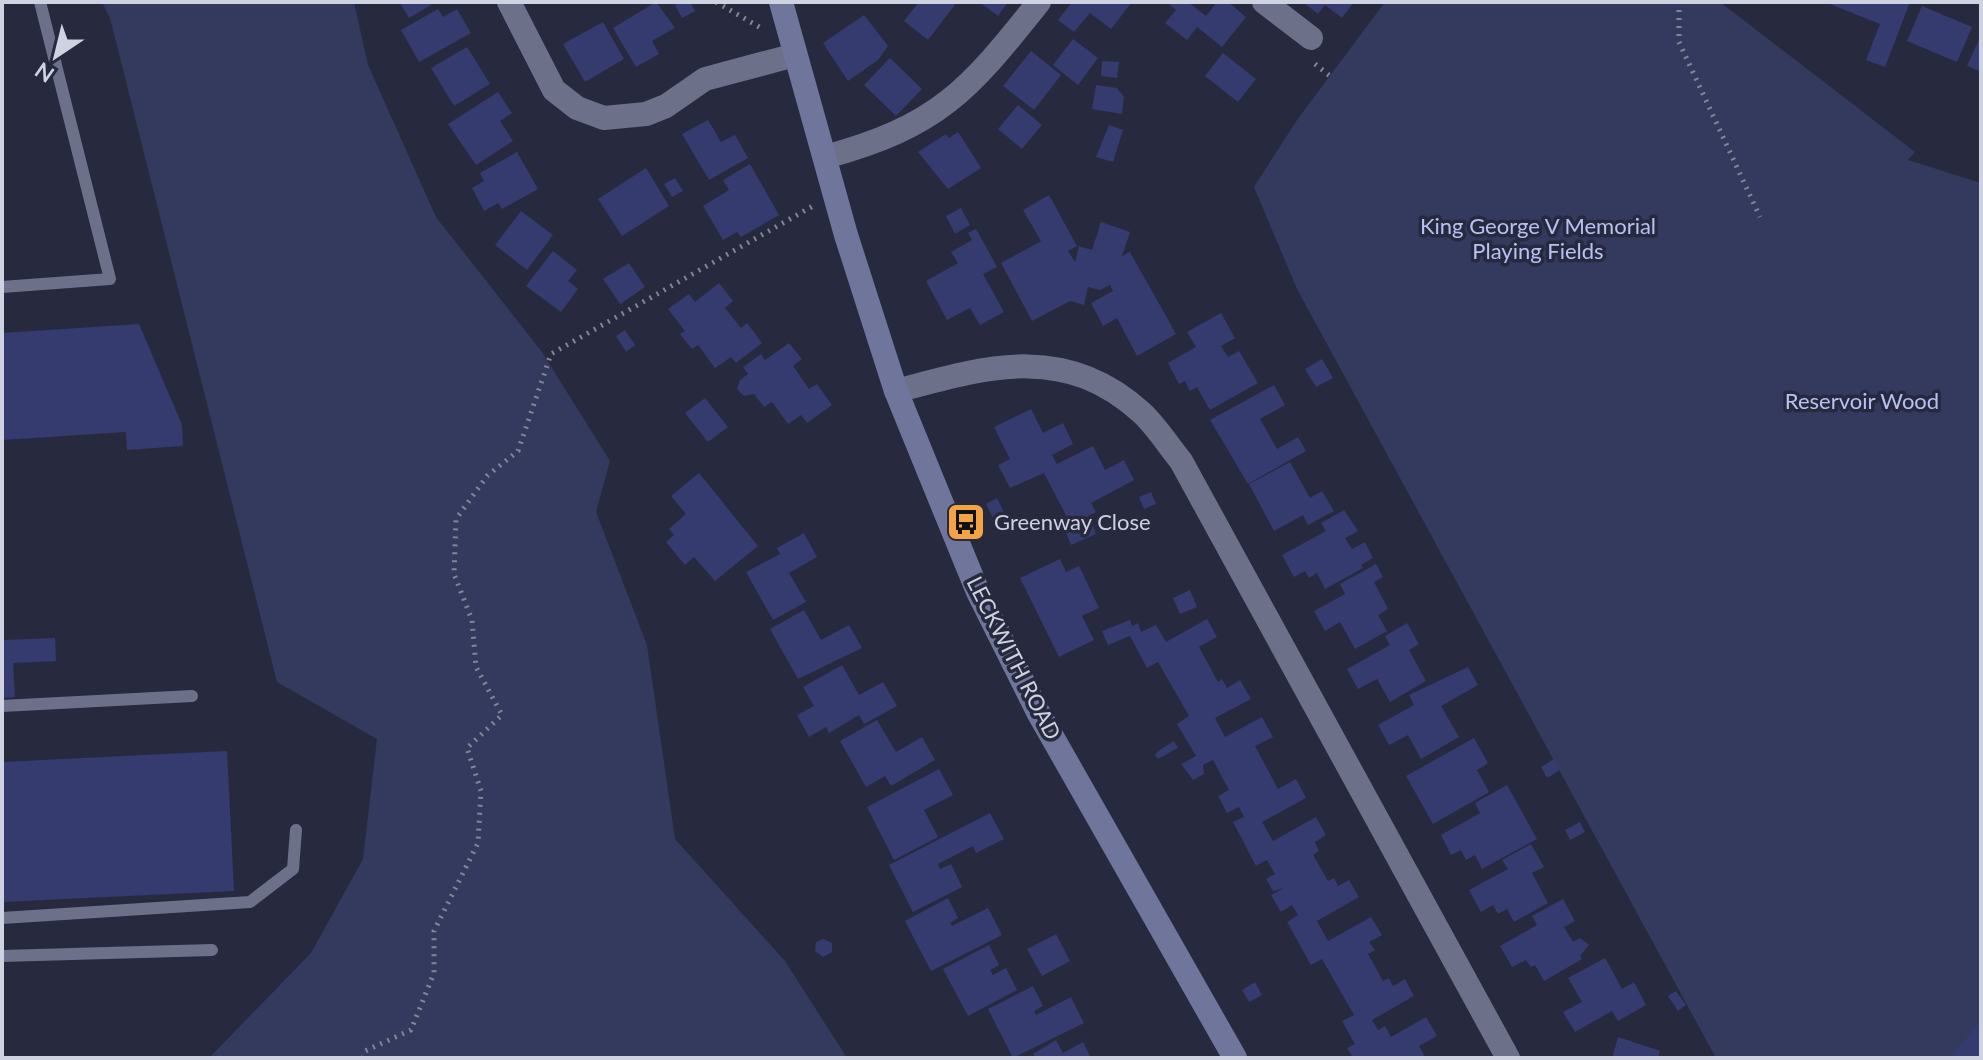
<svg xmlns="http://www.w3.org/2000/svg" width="1983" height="1060" viewBox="0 0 1983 1060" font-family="Lato,sans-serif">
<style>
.green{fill:#34395e}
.building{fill:#353a6f}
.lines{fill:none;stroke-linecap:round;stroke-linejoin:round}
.path{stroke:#828595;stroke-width:5;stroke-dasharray:2 6;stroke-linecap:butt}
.service{stroke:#6c7089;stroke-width:12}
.minor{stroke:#6c7089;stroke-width:24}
.secondary{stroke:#70759c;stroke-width:24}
.labels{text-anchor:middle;stroke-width:7;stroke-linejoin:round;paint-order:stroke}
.park-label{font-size:22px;fill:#b8c1f4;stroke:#272a3e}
.poi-label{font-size:22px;fill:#cfd2e0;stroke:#272a3e;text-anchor:start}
.street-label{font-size:22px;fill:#cfd2e0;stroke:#272a3e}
</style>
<rect width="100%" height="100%" fill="#272a3e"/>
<g class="green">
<path d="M102 2H354L368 65 436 217 542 352 610 461 596 512 647 645 675 839 785 961 847 1058H209L311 953 363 859 377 739 277 682 110 18Z"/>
<path d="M1385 2H1720L1915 152 1908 160 1981 183V1058H1716L1297 289 1254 187 1297 120Z"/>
</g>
<g class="building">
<path d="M430 2 431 5 409 18 400 3Z"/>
<path d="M656 2 675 28 652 41 659 54 636 67 613 28Z"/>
<path d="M680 2H690L695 11 682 18 675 5Z"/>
<path d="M919 2H957L928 40 904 21Z"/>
<path d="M979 2H1008L998 16Z"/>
<path d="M1072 2H1132L1111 29 1090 13 1074 32 1058 20Z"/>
<path d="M1167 2H1188L1206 16 1217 2H1228L1246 17 1222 47 1197 27 1187 40 1165 23 1176 10Z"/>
<path d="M1303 2H1354L1342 18 1325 5 1318 14Z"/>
<path d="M1825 2H1910L1885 67 1866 60 1880 24Z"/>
<path d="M1922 6 1972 27 1957 62 1907 41Z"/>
<path d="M438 9 443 17 457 9 471 33 419 62 401 30Z"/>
<path d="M864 15 888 46 878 60 848 81 823 43Z"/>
<path d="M603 22 624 59 585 82 563 44Z"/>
<path d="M1981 35V72L1967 66Z"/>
<path d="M1073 39 1098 58 1078 85 1053 65Z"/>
<path d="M467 47 490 84 454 106 431 68Z"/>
<path d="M1031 51 1061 75 1034 110 1003 86Z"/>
<path d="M1223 53 1256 79 1238 102 1205 76Z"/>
<path d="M890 58 922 89 896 116 864 85Z"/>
<path d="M1102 61 1119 62 1117 78 1101 76Z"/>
<path d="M1096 85 1117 88 1124 97 1122 114 1092 109Z"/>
<path d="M498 92 512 113 500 121 513 141 476 165 448 124Z"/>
<path d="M1018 105 1042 125 1022 149 998 129Z"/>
<path d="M708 120 721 142 735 135 748 158 709 180 682 134Z"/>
<path d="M1109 125 1123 130 1113 162 1096 157Z"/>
<path d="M958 132 981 168 948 189 918 152 946 134 949 138Z"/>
<path d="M517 152 538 189 502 209 498 203 484 211 472 188 484 181 480 173Z"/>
<path d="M750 164 779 215 741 237 737 232 723 240 703 206 729 190 723 180Z"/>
<path d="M646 168 669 206 622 236 598 199Z"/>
<path d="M675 178 683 191 672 197 664 184Z"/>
<path d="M1049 195 1077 246 1068 251 1075 262 1079 246 1092 250 1101 222 1130 232 1122 256 1130 252 1176 334 1137 356 1117 318 1103 326 1091 303 1113 291 1110 285 1100 290 1088 287 1084 305 1070 301 1032 321 1001 263 1041 241 1023 210Z"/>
<path d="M961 208 970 225 955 234 946 216Z"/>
<path d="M521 211 553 235 527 270 495 245Z"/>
<path d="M976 229 997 267 983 274 1004 312 980 325 970 308 947 320 926 281 958 263 951 252 972 240 968 233Z"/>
<path d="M553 251 577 270 568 281 578 289 561 312 526 286Z"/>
<path d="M629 263 645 287 620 304 603 279Z"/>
<path d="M719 283 733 301 725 308 741 328 747 323 762 343 736 363 731 357 715 368 698 345 692 349 680 334 685 331 668 309 689 294 695 302Z"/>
<path d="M1221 313 1235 338 1221 346 1228 357 1239 351 1258 383 1210 410 1197 387 1190 391 1185 381 1179 384 1168 363 1196 347 1187 332Z"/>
<path d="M139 324 182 425 183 446 127 450 126 432 2 440V333Z"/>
<path d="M625 330 635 345 626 352 616 336Z"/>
<path d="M789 343 802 359 793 366 809 389 817 384 832 405 807 423 801 415 788 424 772 402 764 407 754 394 744 396 737 389 740 380 748 374 743 367 761 354 765 360Z"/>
<path d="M1322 359 1333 378 1316 387 1305 369Z"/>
<path d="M1274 385 1285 405 1260 419 1277 449 1298 437 1306 451 1248 484 1210 420Z"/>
<path d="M705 398 728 427 708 442 685 413Z"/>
<path d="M1031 409 1043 433 1063 423 1073 444 1052 455 1057 464 1093 446 1105 470 1124 460 1134 480 1091 503 1096 512 1071 525 1044 473 1010 488 998 465 1010 459 994 427Z"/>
<path d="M1290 462 1310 498 1322 491 1334 511 1308 525 1303 515 1274 531 1249 484Z"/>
<path d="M699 473 758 546 715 581 694 557 685 565 666 542 674 535 669 529 686 514 671 496Z"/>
<path d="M1151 492 1156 504 1144 509 1139 497Z"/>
<path d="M997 498 1004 512 993 518 986 504Z"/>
<path d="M1344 510 1358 531 1345 538 1352 549 1365 542 1373 558 1361 565 1363 568 1325 589 1317 573 1309 578 1305 571 1294 577 1282 555 1326 531 1321 523Z"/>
<path d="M1090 517 1096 534 1071 545 1064 528Z"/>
<path d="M804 533 817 557 789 573 806 602 773 620 746 572 780 554 777 548Z"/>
<path d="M1060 559 1066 572 1079 566 1099 608 1082 616 1094 640 1059 657 1020 578Z"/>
<path d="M1376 564 1383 577 1374 582 1388 609 1378 615 1387 631 1355 649 1340 622 1325 631 1314 611 1345 594 1340 584Z"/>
<path d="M1190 590 1197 607 1180 614 1173 598Z"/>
<path d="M804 610 821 640 849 625 862 648 798 679 770 629Z"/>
<path d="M1207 619 1217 637 1199 647 1218 682 1222 679 1227 688 1240 680 1251 699 1215 718 1225 737 1262 717 1273 737 1255 746 1278 789 1296 779 1306 798 1262 822 1273 841 1316 817 1326 835 1315 842 1319 851 1313 855 1328 881 1334 878 1338 886 1349 880 1359 897 1317 921 1328 941 1371 917 1382 935 1369 942 1375 950 1368 954 1383 981 1389 978 1393 986 1405 979 1414 996 1372 1020 1378 1030 1385 1026 1391 1037 1426 1017 1437 1036 1419 1046 1426 1058H1353L1347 1048 1355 1044 1342 1021 1354 1015 1322 959 1311 965 1287 922 1298 915 1292 905 1281 912 1271 895 1284 888 1273 891 1266 879 1275 874 1267 860 1256 866 1233 822 1244 817 1239 807 1227 813 1218 796 1229 790 1213 760 1203 765 1204 774 1193 780 1181 764 1196 756 1177 724 1189 716 1158 662 1147 668 1130 636 1108 645 1102 631 1130 620 1132 626 1138 623 1141 632 1156 625 1166 642Z"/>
<path d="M1407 623 1419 644 1409 650 1426 681 1390 702 1377 679 1358 689 1347 669 1390 645 1385 636Z"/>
<path d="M55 638 56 661 13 663 15 697 2 698V640Z"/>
<path d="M842 665 859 695 883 682 897 706 864 724 859 715 829 733 826 727 809 737 797 715 814 706 803 687Z"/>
<path d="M1468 667 1478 685 1441 706 1459 737 1421 759 1408 735 1389 745 1378 725 1414 705 1409 695Z"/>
<path d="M877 720 896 752 922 737 935 760 891 786 885 776 866 787 840 741Z"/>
<path d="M1474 738 1488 763 1477 770 1489 792 1433 824 1406 776Z"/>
<path d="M1174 741 1178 748 1158 759 1155 755 1158 751Z"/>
<path d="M227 751 234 891 2 902V762Z"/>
<path d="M1554 759 1560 770 1547 778 1541 767Z"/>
<path d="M939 769 953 795 924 810 938 837 894 860 867 807Z"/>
<path d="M1507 785 1537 839 1482 869 1475 855 1466 860 1461 850 1451 855 1441 835 1480 813 1475 803Z"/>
<path d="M990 813 1004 839 976 853 973 846 938 864 940 869 951 864 962 887 913 912 889 865Z"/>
<path d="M1580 822 1585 832 1570 840 1565 830Z"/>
<path d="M1531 844 1544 867 1532 873 1548 903 1514 922 1507 909 1498 914 1493 905 1481 912 1469 890 1508 869 1502 860Z"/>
<path d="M948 898 958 918 950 923 952 926 988 908 1002 935 931 971 905 921Z"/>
<path d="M1563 899 1575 921 1564 927 1573 942 1580 938 1589 945 1580 956 1582 959 1544 981 1535 965 1531 967 1526 960 1512 967 1500 946 1537 925 1532 916Z"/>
<path d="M1056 934 1070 961 1042 976 1027 949Z"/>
<path d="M823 939 832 943V952L823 957 815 951 816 942Z"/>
<path d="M989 945 999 965 990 970 993 975 1006 968 1017 990 968 1016 943 969Z"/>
<path d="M1605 958 1622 989 1634 982 1646 1005 1618 1021 1612 1011 1575 1032 1563 1012 1582 1002 1568 978Z"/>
<path d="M1255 982 1262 995 1249 1002 1242 990Z"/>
<path d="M1033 986 1043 1006 1034 1011 1036 1015 1071 997 1084 1023 1013 1058 988 1009Z"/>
<path d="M1676 991 1686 1005 1678 1011 1668 996Z"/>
<path d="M1981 1020V1058H1958L1953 1054Z"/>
<path d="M1618 1037 1660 1051 1658 1058H1612Z"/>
<path d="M1056 1040 1063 1053 1083 1042 1091 1058H1036L1033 1054Z"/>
</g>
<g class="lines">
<g class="path">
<path d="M716 2 761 28"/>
<path d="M1679 2V42L1760 217"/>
<path d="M1315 64 1330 76"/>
<path d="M363 1058 365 1051 411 1030 434 973V931L478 843 481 791 467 748 502 715 476 667 472 620 454 574 456 519 487 476 518 451 551 354 813 206"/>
</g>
<g class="service">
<path d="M2 287 110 279 40 2"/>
<path d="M2 706 192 696"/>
<path d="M2 918 250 902 293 869 296 830"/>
<path d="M2 956 212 950"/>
</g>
<g class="minor">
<path d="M509 2 554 90 577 108 604 118 646 114 666 106 705 79 795 55"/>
<path d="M1264 2 1311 38"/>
<path d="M825 157C939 126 968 91 1039 2"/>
<path d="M896 391C985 367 1065 342 1142 413 1156 426 1168 445 1181 461L1508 1058"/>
</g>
<path class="secondary" d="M781 2 846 235 896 391 978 592 1038 712 1235 1058"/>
</g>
<defs>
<g id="bus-square" transform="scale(2)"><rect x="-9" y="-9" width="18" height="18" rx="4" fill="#f4a444" stroke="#272a3e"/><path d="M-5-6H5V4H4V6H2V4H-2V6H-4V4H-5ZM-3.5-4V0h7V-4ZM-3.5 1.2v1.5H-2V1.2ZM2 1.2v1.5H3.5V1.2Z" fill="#111"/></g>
</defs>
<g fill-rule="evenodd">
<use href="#bus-square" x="966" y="522"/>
</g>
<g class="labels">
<g class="park-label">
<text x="1538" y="234">King George V Memorial<tspan x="1538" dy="25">Playing Fields</tspan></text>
<text x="1862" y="409">Reservoir Wood</text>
</g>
<g class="poi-label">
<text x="994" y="530">Greenway Close</text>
</g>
<g class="street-label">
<text transform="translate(1014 658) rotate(63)" y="8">LECKWITH ROAD</text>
</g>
</g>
<rect width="1983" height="1060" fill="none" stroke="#cfd2e0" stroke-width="8"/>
<g transform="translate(56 56) rotate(215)" stroke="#272a3e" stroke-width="6" paint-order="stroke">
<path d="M0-6L14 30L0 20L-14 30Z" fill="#cfd2e0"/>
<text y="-12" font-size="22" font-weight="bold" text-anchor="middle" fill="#cfd2e0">N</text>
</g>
</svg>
